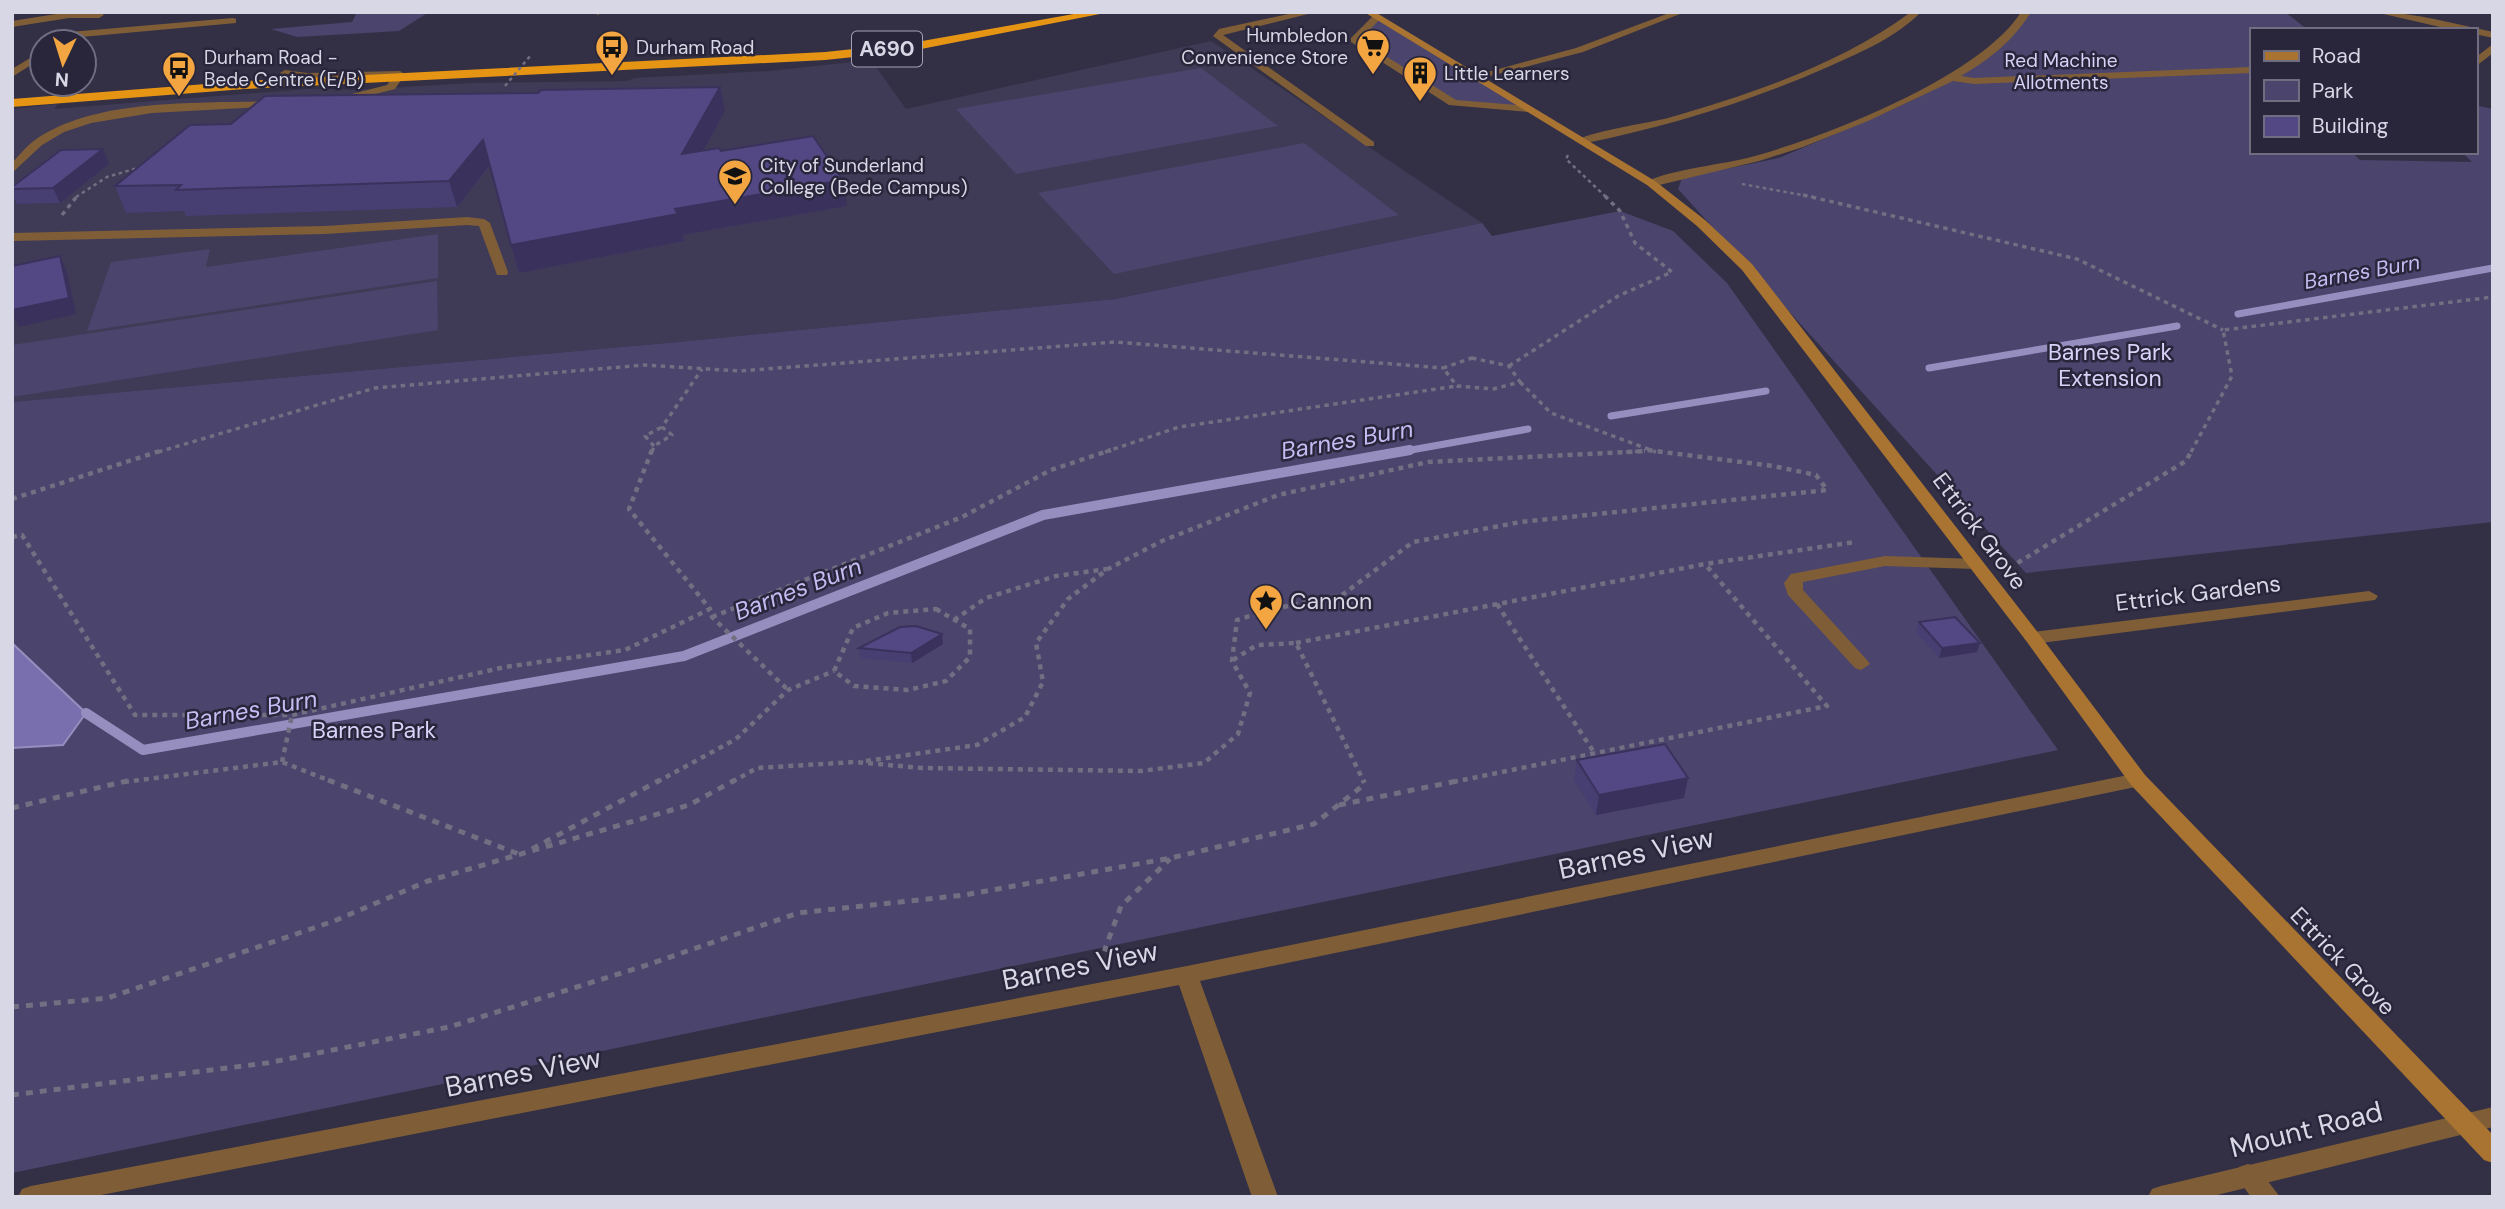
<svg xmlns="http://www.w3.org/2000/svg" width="2505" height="1209" viewBox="0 0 2505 1209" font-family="'DM Sans',sans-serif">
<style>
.built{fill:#3f3b56}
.green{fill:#4b446d}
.water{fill:#7a6fae;stroke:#968ebe;stroke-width:2}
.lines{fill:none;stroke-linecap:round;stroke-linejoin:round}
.stream-far1{stroke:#968ebe;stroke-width:7}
.stream{stroke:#968ebe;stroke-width:10}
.path-far3{stroke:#726f82;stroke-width:2.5;stroke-dasharray:3.5 3.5;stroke-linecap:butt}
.path-far2{stroke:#726f82;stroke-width:3.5;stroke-dasharray:4.5 4.5;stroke-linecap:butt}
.path-far1{stroke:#726f82;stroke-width:4.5;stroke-dasharray:5 5;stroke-linecap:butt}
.path{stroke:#726f82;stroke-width:5;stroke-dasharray:7 7;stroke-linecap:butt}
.lane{fill:#7f5e37;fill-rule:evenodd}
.street{fill:#7f5e37;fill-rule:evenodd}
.secondary{fill:#a97431;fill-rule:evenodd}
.highway{fill:#e69413;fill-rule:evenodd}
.path-bridge{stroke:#726f82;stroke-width:2.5;stroke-dasharray:3.5 3.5;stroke-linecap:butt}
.wall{fill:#473e71}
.shaded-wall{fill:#3a325c}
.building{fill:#534883;stroke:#3a325c;stroke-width:2}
.labels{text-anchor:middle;stroke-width:5;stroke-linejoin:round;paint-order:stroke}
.far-poi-label{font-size:19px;fill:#d8d7e5;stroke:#29263b;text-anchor:start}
.far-park-label{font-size:19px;fill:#d7d2f7;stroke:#29263b}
.shield{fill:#29263b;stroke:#a4a2b2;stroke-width:2}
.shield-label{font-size:21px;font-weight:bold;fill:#d8d7e5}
.far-water-label{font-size:21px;font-style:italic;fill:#c4bcf2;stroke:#29263b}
.park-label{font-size:23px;fill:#d7d2f7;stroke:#29263b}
.street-label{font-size:23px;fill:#d8d7e5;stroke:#29263b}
.poi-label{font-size:23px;fill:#d8d7e5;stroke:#29263b;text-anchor:start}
.water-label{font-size:24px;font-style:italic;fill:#c4bcf2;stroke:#29263b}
.near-street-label{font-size:28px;fill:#d8d7e5;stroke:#29263b}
</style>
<rect width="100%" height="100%" fill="#333046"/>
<path class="built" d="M1211 41 1482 223 1115 299 689 341 12 402V109L58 104 54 109 308 89 356 90 471 83 628 81 634 78 770 71 871 60 906 109Z"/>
<g class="green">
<path d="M357 12H429L399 31 297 37 271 29 352 22Z"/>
<path d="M2030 12H2285L2308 30H2251V152H2351L2360 160 2472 162 2462 152H2475V105L2493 109V522L2026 573 1678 189 1682 178 1779 158 1896 108 1945 84 1997 51Z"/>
<path d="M1377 17 1528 109 1453 103 1354 40Z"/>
<path d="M1201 68 1278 126 1016 174 956 109Z"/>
<path d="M1304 143 1399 215 1114 274 1038 193Z"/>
<path d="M1620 211 1673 231 1727 283 2058 750 12 1173V402L689 341 1115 299 1482 223 1492 236Z"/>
<path d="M438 234V278L87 331 111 262 210 249 206 267Z"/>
<path d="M437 281 438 330 12 397V345Z"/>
</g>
<path class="water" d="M12 643 86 713 63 745 12 748Z"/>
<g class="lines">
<g class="stream-far1">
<path d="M2238 314 2493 268"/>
<path d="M1929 368 2177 326"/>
<path d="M1611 416 1766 391"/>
<path d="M1400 452 1528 429"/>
</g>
<path class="stream" d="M86 713 143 750 684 656 1043 515 1410 450"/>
<g class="path-far3">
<path d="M1568 155 1566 159 1606 197"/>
<path d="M1742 184 1813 197"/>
<path d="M76 197 107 177 141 167"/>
</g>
<g class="path-far2">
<path d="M1803 195 2077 259 2223 330"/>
<path d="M62 215 78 195"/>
<path d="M1472 358 1509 366 1520 382 1493 389 1457 386 1443 368Z"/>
<path d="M1509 366 1618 296 1672 272 1635 243 1620 211 1604 195"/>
<path d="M1520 382 1551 413 1656 452"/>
<path d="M654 446 645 436 662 427"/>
<path d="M158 452 375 388 644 365 740 371 1115 342 1443 368"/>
<path d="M652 452 654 446 672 435 662 427 702 369"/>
<path d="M1105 452 1179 427 1457 386"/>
<path d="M1626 452 1645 451"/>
<path d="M2191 452 2232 376 2223 330 2493 297"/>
</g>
<g class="path-far1">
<path d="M652 450 629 509 710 609"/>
<path d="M12 499 163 450"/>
<path d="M12 537 22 535 135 715H292L505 667 625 650 710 609 712 617 788 690"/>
<path d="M2009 568 2186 461 2192 450"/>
<path d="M1497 604 1595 754"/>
<path d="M936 609 970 629V657L946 681 908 690 854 686 834 671 853 628 888 613Z"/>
<path d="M712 617 962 517 1051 470 1111 450"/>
<path d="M954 620 986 598 1056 576 1107 569"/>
<path d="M1296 643 1705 564 1855 542"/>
<path d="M1233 660 1257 645 1296 643 1364 782"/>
<path d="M866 761 977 745 1025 717 1043 682 1036 643 1068 599 1108 569 1162 541 1278 495 1428 462 1645 451"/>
<path d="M282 762 292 715"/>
<path d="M124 782 282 762 333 782"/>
<path d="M657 782 736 739 788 690 834 671"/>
<path d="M732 782 757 768 855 762 922 768 1141 771 1204 763 1238 734 1250 693 1232 661 1237 620 1273 609 1342 595 1413 542 1521 522 1827 490 1816 475 1773 466 1647 450"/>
<path d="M1453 782 1827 706 1705 564"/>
</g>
<g class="path">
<path d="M328 780 521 855"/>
<path d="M1339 805 1462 780"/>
<path d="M12 808 131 780"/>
<path d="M532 849 660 780"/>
<path d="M1135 959 1105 949 1121 906 1170 859"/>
<path d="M12 1007 108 998 334 921 428 881 689 805 735 780"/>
<path d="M12 1095 267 1063 449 1027 644 966 798 913 964 895 1171 858 1314 824 1365 784 1363 780"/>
</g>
<g class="lane">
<path d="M1298 12H1316L1223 35 1374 142V146H1366L1213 36 1219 29Z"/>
<path d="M2021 12H2031C2013 41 1990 59 1961 76L1974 78 2251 67V73L1974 84 1953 81 1868 121 1803 147 1759 161 1651 187 1645 183C1659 172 1722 164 1743 159 1817 141 1981 77 2021 12Z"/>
<path d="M1374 15 1382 17 1360 40 1456 100 1528 106 1533 109 1528 112 1449 105 1351 42V38Z"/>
<path d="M285 70 307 73 400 71 405 74 395 89 344 102 339 99 340 97 387 85 393 77 307 79 281 75 280 73Z"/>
<path d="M275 101 279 102V106L152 113 91 123 64 132 42 145 12 173V163C19 156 26 146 35 140 97 97 202 104 275 101Z"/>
<path d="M467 217 484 219 490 223 508 272 507 275H497L496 272 479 226 467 225 325 234 12 241V233L325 226Z"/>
<path d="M1885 556 1976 559 1984 564 1976 569 1885 566 1803 582V590L1867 660 1870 664 1861 670 1855 668 1788 595 1784 583 1791 574Z"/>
<path d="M2248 1164 2257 1167 2280 1197H2251L2235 1175 2239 1167Z"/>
</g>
<g class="street">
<path d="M69 12H99L104 15 99 18H69L12 27V21Z"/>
<path d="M592 12H602L598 15Z"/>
<path d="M1672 12H1685L1583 52 1474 80 1469 77 1576 48Z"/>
<path d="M1911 12H1921C1895 38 1863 51 1830 66 1749 102 1667 127 1581 144L1575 141C1588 132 1648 123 1668 118 1751 94 1841 64 1911 12Z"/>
<path d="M2375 12C2414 12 2455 24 2493 32V38L2475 34V30H2453Z"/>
<path d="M233 18 236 19V23L70 38 65 35 70 32Z"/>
<path d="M2493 44V53L2475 67V58Z"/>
<path d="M42 51V58L12 77V69Z"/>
<path d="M2369 591 2378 596 2375 600 2033 644 2024 638 2033 632Z"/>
<path d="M2138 773 2145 775 2148 780 2145 785 1200 981 1278 1197H1252L1179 985 91 1197H18L22 1189 31 1186 1187 966Z"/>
<path d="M2493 1107V1127L2209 1197H2148L2152 1189 2161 1186Z"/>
</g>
<path class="secondary" d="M1364 12H1375L1655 181 1705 220 1752 264 2039 634 2145 775 2493 1135V1163L2484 1160 2131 785 2027 642 1742 270 1697 226 1647 185Z"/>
<path class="highway" d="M1085 12H1110L911 51 825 60 245 89 12 107V99L245 81 825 52 911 43Z"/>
<path class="path-bridge" d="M505 86 531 55"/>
</g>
<g class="wall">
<path d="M720 87 725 111 703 151H721L847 206 682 235 684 241 519 273 490 166 457 207 186 216 184 211 126 213 115 186 231 124 538 93Z"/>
<path d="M109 164 60 203 17 204 12 195V187Z"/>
<path d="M1919 622 1977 652 1939 658 1916 632Z"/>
<path d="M943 644 912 663 861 658 859 648Z"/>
<path d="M1577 760 1684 798 1596 815 1574 780Z"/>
</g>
<g class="shaded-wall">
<path d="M720 87 725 111 687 180 682 154Z"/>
<path d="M483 140 490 165 457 207 449 181Z"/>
<path d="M103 149 109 164 60 203 53 188Z"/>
<path d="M843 180 847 206 682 235 684 241 519 273 511 245 675 209Z"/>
<path d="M60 256 67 272 76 314 19 327 12 313V310Z"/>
<path d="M942 634 943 644 912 663 911 653Z"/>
<path d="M1980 643 1977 652 1939 658 1942 648Z"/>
<path d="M1688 778 1684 798 1596 815 1599 795Z"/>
</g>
<g class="building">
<path d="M720 87 682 154 719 148 721 151 813 136 843 180 675 209 678 214 511 245 483 140 449 181 176 190 181 185 115 186 190 125 231 124 265 96 538 93 541 90Z"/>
<path d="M103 149 53 188 12 189V187L61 150Z"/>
<path d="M60 256 69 298 12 310V266Z"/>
<path d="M1955 617 1980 643 1942 648 1919 622Z"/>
<path d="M916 626 942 634 911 653 859 648 900 627Z"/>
<path d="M1665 744 1688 778 1599 795 1577 760Z"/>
</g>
<defs>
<g id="supermarket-pin" transform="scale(1.75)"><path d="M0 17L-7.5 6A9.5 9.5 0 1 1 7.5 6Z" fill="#f2a541" stroke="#29263b"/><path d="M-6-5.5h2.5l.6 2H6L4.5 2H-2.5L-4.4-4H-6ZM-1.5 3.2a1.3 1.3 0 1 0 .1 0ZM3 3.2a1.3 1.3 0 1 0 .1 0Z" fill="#111"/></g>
<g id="bus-pin" transform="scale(1.75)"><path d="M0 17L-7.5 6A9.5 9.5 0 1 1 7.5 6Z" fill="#f2a541" stroke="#29263b"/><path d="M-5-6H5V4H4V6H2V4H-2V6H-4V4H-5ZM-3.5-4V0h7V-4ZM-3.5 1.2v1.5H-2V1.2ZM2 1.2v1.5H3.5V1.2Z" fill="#111"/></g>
<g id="building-pin" transform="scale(1.75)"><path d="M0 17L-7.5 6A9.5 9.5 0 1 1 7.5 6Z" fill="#f2a541" stroke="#29263b"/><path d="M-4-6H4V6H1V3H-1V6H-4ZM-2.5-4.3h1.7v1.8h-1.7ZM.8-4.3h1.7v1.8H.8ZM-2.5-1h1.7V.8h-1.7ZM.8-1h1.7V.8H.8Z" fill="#111"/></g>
<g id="university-pin" transform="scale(1.75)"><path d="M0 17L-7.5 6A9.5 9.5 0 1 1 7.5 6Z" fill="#f2a541" stroke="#29263b"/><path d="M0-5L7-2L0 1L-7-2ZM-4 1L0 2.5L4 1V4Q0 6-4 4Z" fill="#111"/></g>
<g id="sight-pin" transform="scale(1.75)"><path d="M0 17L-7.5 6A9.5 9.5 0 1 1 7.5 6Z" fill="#f2a541" stroke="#29263b"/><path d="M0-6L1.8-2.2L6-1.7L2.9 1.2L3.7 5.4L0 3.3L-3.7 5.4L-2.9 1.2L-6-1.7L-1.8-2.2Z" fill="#111"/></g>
</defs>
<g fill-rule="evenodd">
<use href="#supermarket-pin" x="1373" y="46"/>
<use href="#bus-pin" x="612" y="47"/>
<use href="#bus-pin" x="179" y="68"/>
<use href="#building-pin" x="1420" y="73"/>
<use href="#university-pin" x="735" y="176"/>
<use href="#sight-pin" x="1266" y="601"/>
</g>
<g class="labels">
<g class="far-poi-label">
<text x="1348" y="42" text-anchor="end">Humbledon<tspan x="1348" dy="22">Convenience Store</tspan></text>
<text x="636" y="54">Durham Road</text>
<text x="204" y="64">Durham Road -<tspan x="204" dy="22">Bede Centre (E/B)</tspan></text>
<text x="1444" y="80">Little Learners</text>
<text x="760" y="172">City of Sunderland<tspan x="760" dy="22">College (Bede Campus)</tspan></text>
</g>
<g class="far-park-label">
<text x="2061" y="67">Red Machine<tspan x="2061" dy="22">Allotments</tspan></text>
</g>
<rect class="shield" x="852" y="31.5" width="70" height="35" rx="5"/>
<g class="shield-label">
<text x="887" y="56">A690</text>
</g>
<g class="far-water-label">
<text transform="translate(2362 272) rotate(-10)" y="7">Barnes Burn</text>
</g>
<g class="park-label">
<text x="2110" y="360">Barnes Park<tspan x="2110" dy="26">Extension</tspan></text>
<text x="374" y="738">Barnes Park</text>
</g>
<g class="street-label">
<text transform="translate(1980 531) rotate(53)" y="8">Ettrick Grove</text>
<text transform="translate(2198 593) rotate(-7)" y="8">Ettrick Gardens</text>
<text transform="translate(2343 961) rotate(46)" y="8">Ettrick Grove</text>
</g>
<g class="poi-label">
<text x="1290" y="609">Cannon</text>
</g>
<g class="water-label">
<text transform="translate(1347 440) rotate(-10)" y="8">Barnes Burn</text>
<text transform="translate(798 589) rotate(-21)" y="8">Barnes Burn</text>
<text transform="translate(251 710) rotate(-10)" y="8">Barnes Burn</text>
</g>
<g class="near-street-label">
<text transform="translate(1636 853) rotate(-12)" y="10">Barnes View</text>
<text transform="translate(1080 965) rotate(-11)" y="10">Barnes View</text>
<text transform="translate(523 1072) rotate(-11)" y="10">Barnes View</text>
<text transform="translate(2306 1129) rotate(-14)" y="10">Mount Road</text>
</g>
</g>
<rect width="2505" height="1209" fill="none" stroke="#d8d7e5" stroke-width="28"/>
<rect x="2250" y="28" width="228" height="126" fill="#29263b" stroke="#6f6d7f" stroke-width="2"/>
<rect x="2264" y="51" width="35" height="10" fill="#a97431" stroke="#6f6d7f" stroke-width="2"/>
<text x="2312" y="63" font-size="21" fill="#d8d7e5">Road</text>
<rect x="2264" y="80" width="35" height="21" fill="#4b446d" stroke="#6f6d7f" stroke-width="2"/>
<text x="2312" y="98" font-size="21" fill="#d8d7e5">Park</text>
<rect x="2264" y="116" width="35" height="21" fill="#534883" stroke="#6f6d7f" stroke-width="2"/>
<text x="2312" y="133" font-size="21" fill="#d8d7e5">Building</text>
<g transform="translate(63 63) rotate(184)"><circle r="33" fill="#29263b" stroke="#6f6d7f" stroke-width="2"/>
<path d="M0-5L12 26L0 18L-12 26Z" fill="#f2a541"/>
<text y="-10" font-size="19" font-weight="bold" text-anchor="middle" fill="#d8d7e5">N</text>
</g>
</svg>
